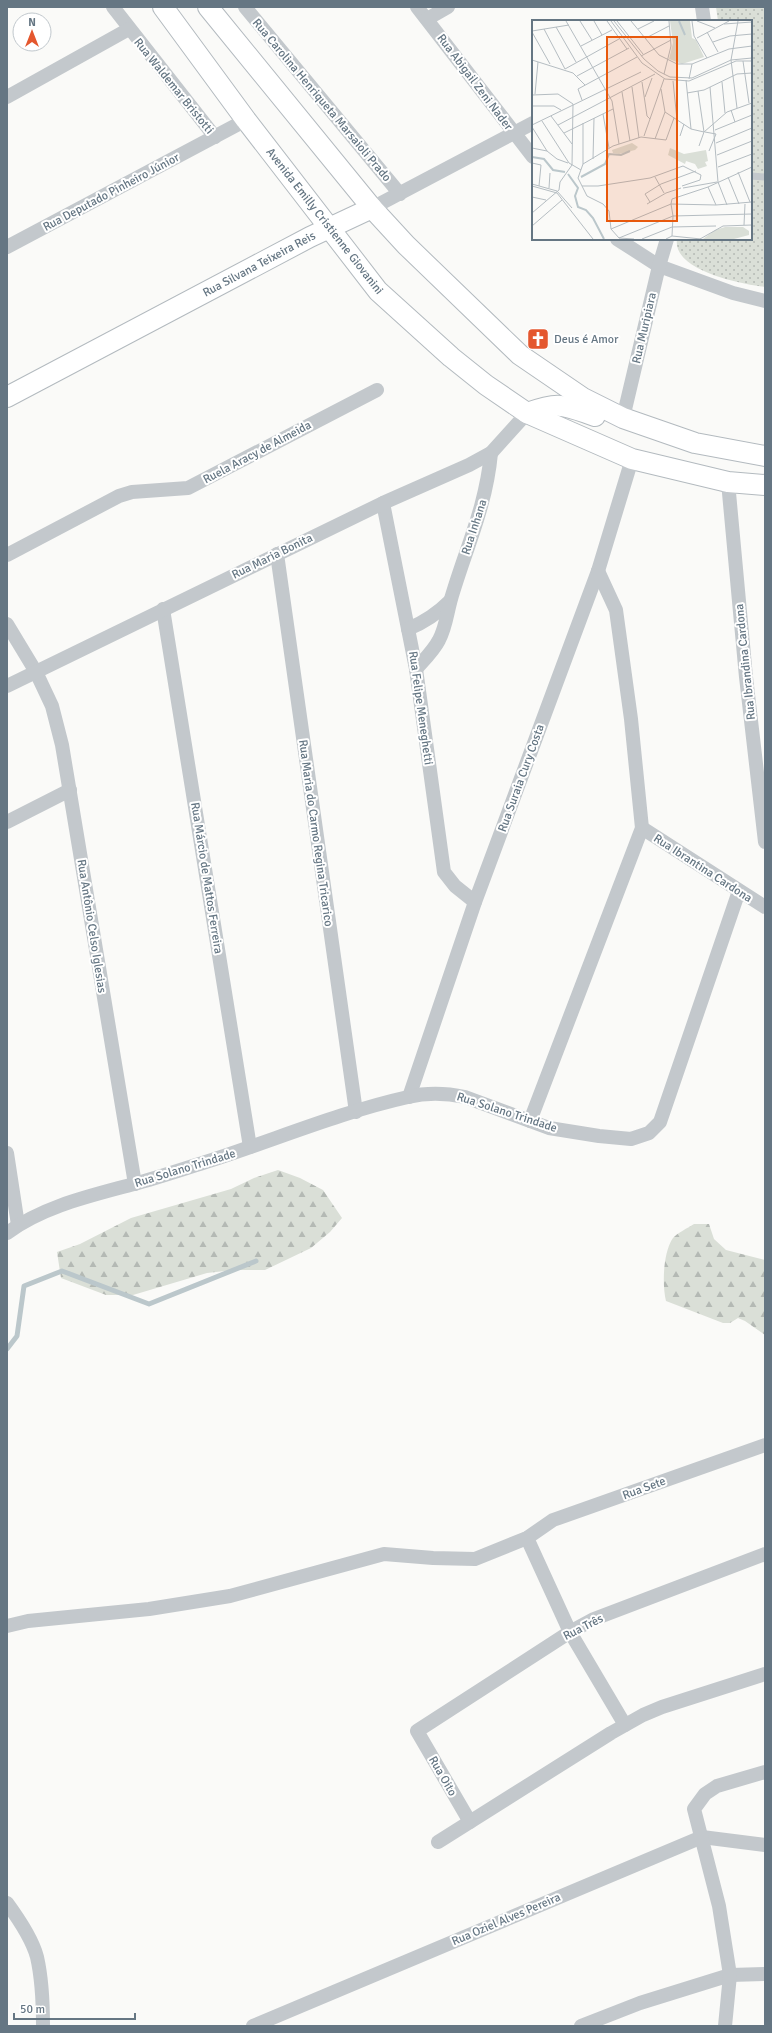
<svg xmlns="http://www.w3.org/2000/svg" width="772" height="2033" viewBox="0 0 772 2033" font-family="Signika,sans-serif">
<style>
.forest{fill:url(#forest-firs)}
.park{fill:url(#park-dots)}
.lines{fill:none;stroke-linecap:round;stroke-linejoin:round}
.stream{stroke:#bbc7cb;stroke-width:5}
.secondary-casing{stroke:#b3babf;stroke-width:22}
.lane{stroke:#c3c8cc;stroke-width:7}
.street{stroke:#c3c8cc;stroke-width:14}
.secondary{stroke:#fff;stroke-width:20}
.labels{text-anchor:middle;stroke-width:4;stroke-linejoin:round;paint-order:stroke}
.street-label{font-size:12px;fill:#657683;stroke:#fff}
.poi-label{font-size:12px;fill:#657683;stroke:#fff;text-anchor:start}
.inset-river{fill:none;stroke:#bbc7cb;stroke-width:2}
.inset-road{fill:none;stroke:#b5bdc2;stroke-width:1}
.view{fill:#e8590c;fill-opacity:0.15;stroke:#e8590c;stroke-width:2}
.inset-edge{fill:none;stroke:#657683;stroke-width:2}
</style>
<defs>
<pattern id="forest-firs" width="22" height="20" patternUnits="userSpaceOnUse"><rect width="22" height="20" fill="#dadfd7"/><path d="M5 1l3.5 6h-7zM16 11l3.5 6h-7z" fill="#b4b9b4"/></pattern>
<pattern id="park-dots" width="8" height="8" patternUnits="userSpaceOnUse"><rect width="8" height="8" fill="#dadfd7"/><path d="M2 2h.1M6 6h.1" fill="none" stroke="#b4b9b4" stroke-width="1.8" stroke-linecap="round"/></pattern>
</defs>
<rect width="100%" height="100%" fill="#fafaf8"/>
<g class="forest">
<path d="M278 1170 300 1178 323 1190 342 1218 330 1232 311 1248 265 1270H234L207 1273 133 1295H106L61 1278 57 1252 80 1244 131 1218 231 1189 254 1178Z"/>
<path d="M694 1224H709L714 1239 726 1250 765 1260V1335L745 1321 738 1318 730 1323H723L666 1301C662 1285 663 1252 673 1238 677 1233 688 1228 694 1224Z"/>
</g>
<path class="park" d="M716 7H765V287C742 284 672 271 677 239H751V21H718Z"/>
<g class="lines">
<path class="stream" d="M7 1349 17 1336 24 1286 62 1271 149 1304 256 1261"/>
<g class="secondary-casing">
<g id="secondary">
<path d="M163 7 246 120 378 291 451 357 486 385 527 413 632 459 728 482 765 485"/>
<path d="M208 7 372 208 406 245 520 355 583 398 623 418 695 443 765 456"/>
<path d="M7 397 310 237 372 208"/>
<path d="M527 413C560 401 563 405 595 416"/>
</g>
</g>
<path class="lane" d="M751 176 765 177"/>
<g class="street">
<path d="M113 7 215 137"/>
<path d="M245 7 400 194"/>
<path d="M417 7 533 157"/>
<path d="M702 7 704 21"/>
<path d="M427 19 448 7"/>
<path d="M7 97 129 29"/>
<path d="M372 208 533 123"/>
<path d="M617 239 659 266 733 293 765 301"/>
<path d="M7 247 246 120"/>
<path d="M623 418 659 266 667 239"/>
<path d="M728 482 746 677 765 842"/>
<path d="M383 503 416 669 444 872 455 886 475 902"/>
<path d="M277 554 356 1112"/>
<path d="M7 555 119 496 132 492 188 488 377 390"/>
<path d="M163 609 250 1147"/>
<path d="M7 624 36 672 52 706 62 745 135 1184"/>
<path d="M408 629C425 622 438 613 450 601"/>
<path d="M416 669C424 660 434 650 439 640 446 627 447 613 451 599 466 548 486 507 491 453"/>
<path d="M7 686 383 503 469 465 491 453 527 413"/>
<path d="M7 822 70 790"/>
<path d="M642 828 765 907"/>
<path d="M409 1097 475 902 598 571 632 459"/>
<path d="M530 1121 642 828 631 719 616 610 598 571"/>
<path d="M7 1153 18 1225"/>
<path d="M7 1233C44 1206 90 1196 134 1184 160 1177 186 1168 212 1160 277 1139 341 1112 408 1097 428 1092 446 1093 465 1097L549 1128 599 1136 631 1139 649 1133 660 1122 739 891"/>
<path d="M527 1538 570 1632 625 1725"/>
<path d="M7 1626 28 1621 149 1609 230 1596 384 1554 433 1558 475 1559 527 1538 553 1520 765 1445"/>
<path d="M470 1822 417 1731 570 1632 594 1619 765 1554"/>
<path d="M438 1842 611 1733 643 1715 662 1707 765 1674"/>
<path d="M7 1903C18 1918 32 1938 37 1957 42 1979 43 2004 43 2026"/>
<path d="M253 2026 702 1837 765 1845"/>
<path d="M581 2026 640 2003 730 1975 765 1974"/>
<path d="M725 2026 730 1975 719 1906 694 1809 705 1794 717 1786 765 1772"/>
</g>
<use href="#secondary" class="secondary"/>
</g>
<defs>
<g id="church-square" transform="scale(1.15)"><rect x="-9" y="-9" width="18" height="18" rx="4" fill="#e4572e" stroke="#fff"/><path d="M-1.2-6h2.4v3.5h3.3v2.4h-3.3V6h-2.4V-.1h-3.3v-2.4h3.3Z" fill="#fff"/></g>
</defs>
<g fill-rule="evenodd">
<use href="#church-square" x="538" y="339"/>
</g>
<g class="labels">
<g class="street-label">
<text transform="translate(475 82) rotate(53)" y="4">Rua Abigail Zeni Nader</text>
<text transform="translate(174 86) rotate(51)" y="4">Rua Waldemar Bristotti</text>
<text transform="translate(322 100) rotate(50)" y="4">Rua Carolina Henriqueta Marsaioli Prado</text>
<text transform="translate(111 192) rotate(-28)" y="4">Rua Deputado Pinheiro Júnior</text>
<text transform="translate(325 221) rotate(52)" y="4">Avenida Emilly Cristienne Giovanini</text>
<text transform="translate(259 264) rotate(-28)" y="4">Rua Silvana Teixeira Reis</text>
<text transform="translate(644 328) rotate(-77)" y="4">Rua Muripiara</text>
<text transform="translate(257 452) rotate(-28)" y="4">Ruela Aracy de Almeida</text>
<text transform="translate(474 527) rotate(-72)" y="4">Rua Inhana</text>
<text transform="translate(272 556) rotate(-26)" y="4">Rua Maria Bonita</text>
<text transform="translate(745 662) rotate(-96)" y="4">Rua Ibrandina Cardona</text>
<text transform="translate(421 708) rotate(82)" y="4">Rua Felipe Meneghetti</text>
<text transform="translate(521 778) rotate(-70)" y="4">Rua Suraia Cury Costa</text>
<text transform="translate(316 833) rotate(82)" y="4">Rua Maria do Carmo Regina Tricarico</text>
<text transform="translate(703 868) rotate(33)" y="4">Rua Ibrantina Cardona</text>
<text transform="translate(207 878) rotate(81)" y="4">Rua Márcio de Mattos Ferreira</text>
<text transform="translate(92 926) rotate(81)" y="4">Rua Antônio Celso Iglesias</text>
<text transform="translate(507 1112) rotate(18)" y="4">Rua Solano Trindade</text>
<text transform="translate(185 1168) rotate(-17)" y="4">Rua Solano Trindade</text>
<text transform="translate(644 1488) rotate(-20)" y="4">Rua Sete</text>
<text transform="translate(583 1627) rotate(-27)" y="4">Rua Três</text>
<text transform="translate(443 1776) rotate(60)" y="4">Rua Oito</text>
<text transform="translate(506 1919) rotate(-23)" y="4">Rua Oziel Alves Pereira</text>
</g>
<g class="poi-label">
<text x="554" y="343">Deus é Amor</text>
</g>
</g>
<g transform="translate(532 20)">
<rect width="220" height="220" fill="#fafaf8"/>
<path d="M100 123 106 127 103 130 87 134 81 133 80 130ZM138 128 152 134 174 130 176 141 173 142 175 146 166 149 163 144 154 141 153 144 136 135ZM193 207H211L217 211V215L202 219H171L183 210Z" fill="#dadfd7"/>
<path d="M138 1H158L160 18 164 20 172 37 150 44 137 39 141 23Z" fill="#dadfd7"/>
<path class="inset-river" d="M147 1 153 15M0 137 12 139 21 150 33 152M36 154 46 168 43 176 46 187 54 190 61 198 72 219M49 157 73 144 77 134 89 135 98 131"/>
<path class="inset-road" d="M34 1 80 81 87 124M48 1 60 20M62 1 70 15M75 1 95 29M79 1 110 43 133 59 157 61 204 41H220M82 1 112 39 126 51 138 57 160 58 199 40 220 38M85 1 111 34M99 1 127 35 145 44H160L197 29 220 26M160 1 162 16 175 38M165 1 183 8M192 4 220 2M24 7 44 42M12 9 33 49 87 19M106 9 122 1M0 11 37 5M0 12 18 44M175 12 186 32M114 18 137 6M165 18 197 1M181 22 198 16 220 14M49 26 80 10M109 36 139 20M0 40 41 53 53 65M211 41 217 83M132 54 139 26 137 1M45 56 97 28M157 59 160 44M154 60 159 109M141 61 145 100M110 62 115 96 118 99M190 62 193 93M100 67 107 118M178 67 186 162 195 185M166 71 172 112 167 126M90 72 98 121M155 73 172 70 205 54 220 53M3 74 6 42M0 75 26 74 41 84M113 77 120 58M50 80 46 69 105 37M0 86H22L29 90M205 88 199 40 206 1M199 90 203 102M133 92 159 109 172 112 195 92 220 83M71 94 77 128M19 96 40 124M10 101 37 143 49 150M51 103V144L46 158 55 176 71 184 77 191 79 209M0 105 109 52M26 105 123 54M0 107 15 131 25 139 36 143M183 110 220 95M173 112 184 114 177 131M32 113 81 89M112 116 132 59M148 116 152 104M123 119 133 92 129 69M184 123 220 108M0 128 15 131M185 135 220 121M61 139 62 98M0 143 9 145 7 166M51 144 81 126 109 117 134 120 142 98M186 147 220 134M206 152 218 182M123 157 132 173M196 157 207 184M0 164 25 171 40 188M0 166 25 173 61 219M50 166H66L118 158 151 146 169 155 168 160 150 166M176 167 184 185M17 168 18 153M151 168 185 162M0 177 14 180M118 182 113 174 129 164 164 151M115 184 134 173 149 168M139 184 140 179 176 167 220 147M139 184 141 196 140 216M0 193 27 170 28 162 40 145 41 84M212 205 213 184M0 206 30 180M79 209 139 184 184 185 220 182M79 209 87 218 102 219M87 218 141 196 220 194M110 219 140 207 184 206M134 219 140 216 169 219M168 219 191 206 220 205"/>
<path class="view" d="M75 17H145V201H75Z"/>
<rect width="220" height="220" class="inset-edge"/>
</g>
<rect width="772" height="2033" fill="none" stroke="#657683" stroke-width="16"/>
<g transform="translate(32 32)"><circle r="19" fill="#ffffff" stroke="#c1c8cd"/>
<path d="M0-3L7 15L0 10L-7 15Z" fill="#e4572e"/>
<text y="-6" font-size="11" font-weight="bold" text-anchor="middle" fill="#657683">N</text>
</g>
<path d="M14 2013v6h121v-6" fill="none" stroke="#657683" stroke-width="2"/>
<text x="20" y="2013" font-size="12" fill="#657683" stroke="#ffffff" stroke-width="3" paint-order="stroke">50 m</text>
</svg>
